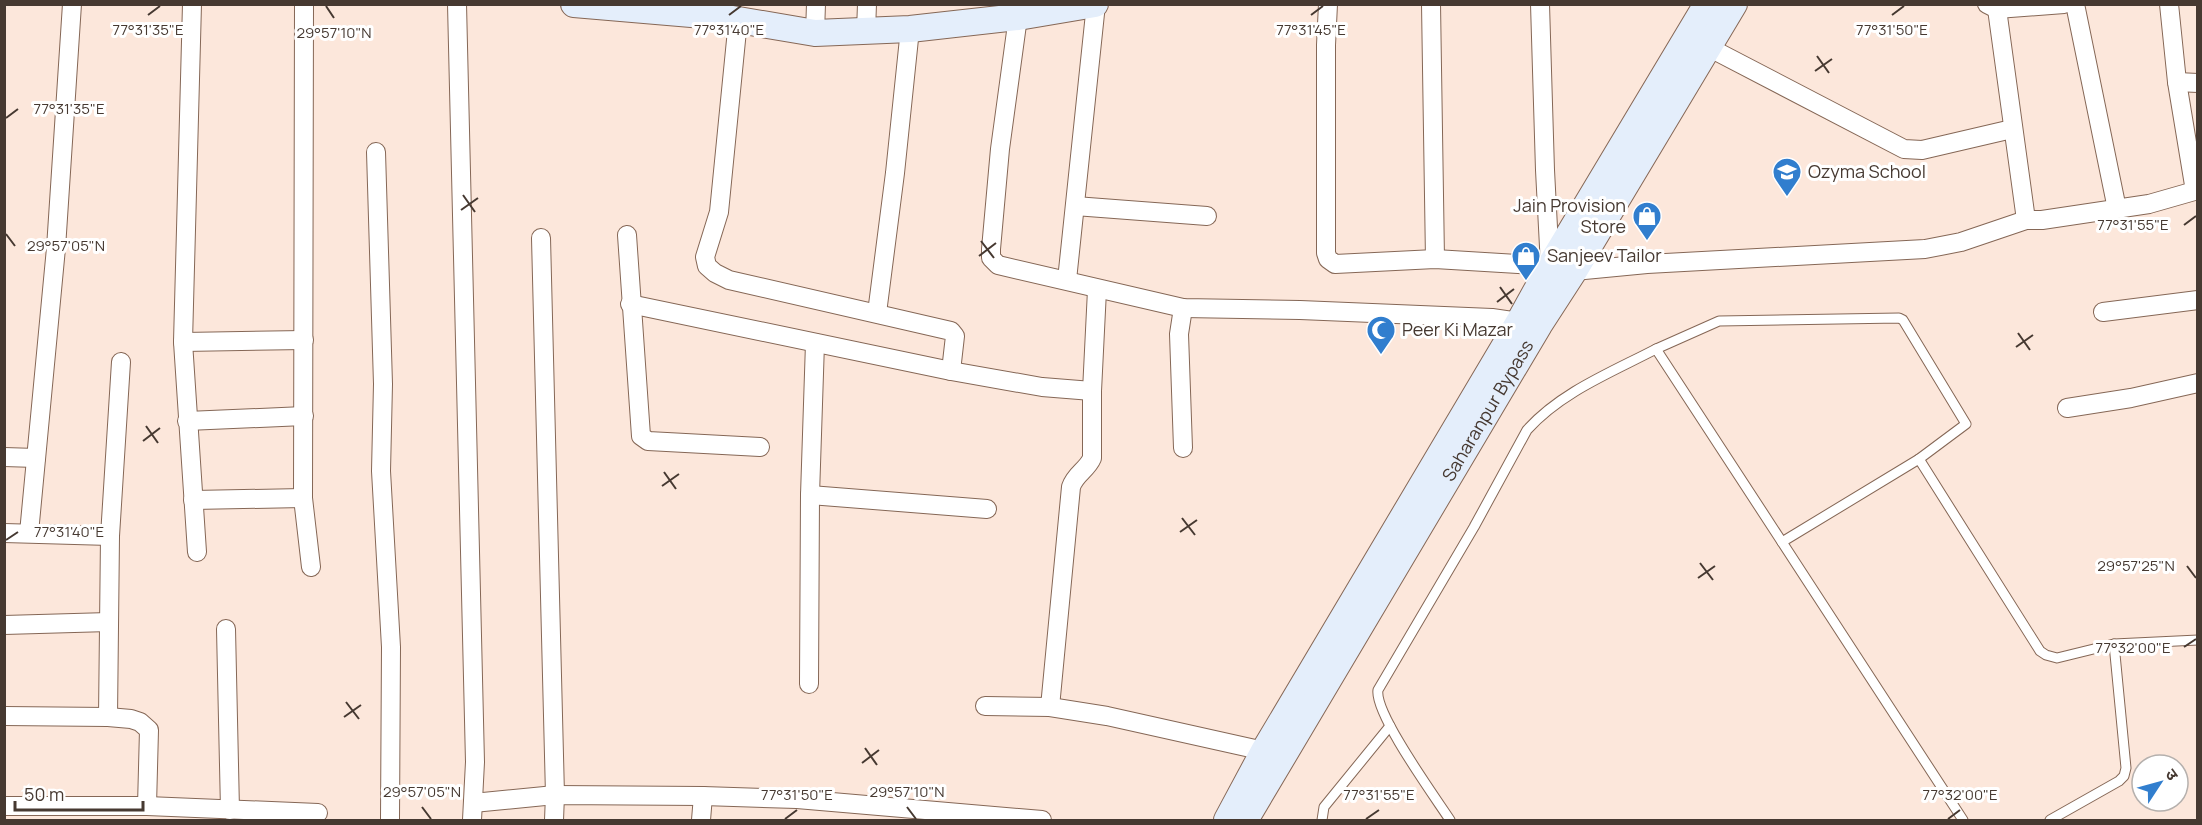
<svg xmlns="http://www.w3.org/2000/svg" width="2202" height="825" viewBox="0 0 2202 825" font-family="Manrope,'Noto Sans Devanagari',sans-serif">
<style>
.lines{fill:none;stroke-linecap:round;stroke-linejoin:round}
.lane-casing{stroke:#856756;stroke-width:11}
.street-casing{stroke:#856756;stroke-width:20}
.secondary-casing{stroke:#856756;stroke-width:28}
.lane{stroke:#fff;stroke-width:9}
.street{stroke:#fff;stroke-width:18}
.secondary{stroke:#e4eefb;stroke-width:26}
.ticks{fill:none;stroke:#463931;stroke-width:2}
.labels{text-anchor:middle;stroke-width:6;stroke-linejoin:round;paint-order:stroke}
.poi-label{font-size:18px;fill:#463931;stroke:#fff;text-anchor:start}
.street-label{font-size:18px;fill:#463931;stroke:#fff}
.ticks-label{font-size:15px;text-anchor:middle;fill:#463931;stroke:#fff;stroke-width:6;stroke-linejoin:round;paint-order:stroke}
</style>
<rect width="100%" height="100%" fill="#fce7db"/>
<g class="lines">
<g class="lane-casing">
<g id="lane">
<path d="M1656 349 1719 321 1899 318 1903 320 1966 424 1919 459"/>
<path d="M1322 820 1324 807 1390 726"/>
<path d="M1450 820C1435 797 1374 713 1378 690L1474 527 1527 430C1561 392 1612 372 1656 349L1782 542"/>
<path d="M1963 820 1782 542 1919 459 2040 651 2046 655 2057 658 2114 644 2198 640"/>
<path d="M2050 820 2119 781 2124 776 2126 768 2114 644"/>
</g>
</g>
<g class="street-casing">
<g id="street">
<path d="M192 4 183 342 197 552"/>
<path d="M304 4 303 498 311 567"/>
<path d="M457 4 475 762 472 820"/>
<path d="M1328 4 1326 45V253L1328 259 1335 264 1435 259 1550 266 1545 170 1540 4"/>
<path d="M1431 4 1435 259"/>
<path d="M1987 4 1997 9 2064 4"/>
<path d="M2075 4 2117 209"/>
<path d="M2169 4 2177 82 2195 191"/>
<path d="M1997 9 2026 220"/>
<path d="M1018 17 1000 149 991 249V258L998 265 1183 308 1300 310 1492 318 1519 322"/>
<path d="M738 20 719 212 705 257 707 266 715 273 729 280 951 331 955 336 951 371"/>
<path d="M866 31 867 4"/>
<path d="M815 33 816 4"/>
<path d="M1708 47 1904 149 1922 150 2012 129"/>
<path d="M2177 82 2198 83"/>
<path d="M376 152 383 384 381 471 391 647 390 820"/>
<path d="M1075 206 1207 216"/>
<path d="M627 235 641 436 648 441 760 447"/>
<path d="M541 238 555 795 554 820"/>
<path d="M1574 271 1647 264 1925 249 1961 242 2026 220H2042L2149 204 2198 190"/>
<path d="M1067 280 1096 4"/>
<path d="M630 304 951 371 1042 387 1092 391"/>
<path d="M2103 312 2198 300"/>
<path d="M877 313 895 173 910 29"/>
<path d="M183 342 304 340"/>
<path d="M2067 408 2131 398 2198 383"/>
<path d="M187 421 304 416"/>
<path d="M1183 448 1179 334 1183 308"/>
<path d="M4 457 36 458"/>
<path d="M810 495 987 509"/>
<path d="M193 500 303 498"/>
<path d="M4 533 110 536"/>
<path d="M29 533 56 248 72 4"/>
<path d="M4 625 109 622"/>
<path d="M226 629 230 810"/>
<path d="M809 684 810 495 815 343"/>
<path d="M985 706 1050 707 1107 716 1264 751"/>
<path d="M1050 707 1071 487C1075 474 1087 470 1092 458V391L1097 290"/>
<path d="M4 716 108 717 131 719 140 722 149 730 147 806"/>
<path d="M108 717 110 536 121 362"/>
<path d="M473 803 555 795 703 796 797 799 1042 820"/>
<path d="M4 806H147L318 813"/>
<path d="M701 820 703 796"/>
</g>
</g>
<g class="secondary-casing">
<g id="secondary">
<path d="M574 4 715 16 815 33 910 29 1018 17 1095 4"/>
<path d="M1227 820 1264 751 1519 322 1550 266 1707 4"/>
<path id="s1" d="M1245 820 1539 325 1574 271 1734 4"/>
</g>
</g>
<use href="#lane" class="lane"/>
<use href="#street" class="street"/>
<use href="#secondary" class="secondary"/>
</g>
<path class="ticks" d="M326 6 334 18M148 15 160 6M729 15 741 6M1311 15 1323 6M1892 15 1904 6M1817 56 1829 73M1815 71 1832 59M6 118 18 109M463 195 475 212M461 210 478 198M2184 225 2196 216M6 234 15 246M981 241 994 258M979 256 996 243M1500 287 1512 304M1497 302 1514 289M2018 333 2030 350M2016 347 2033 335M146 426 158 443M143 441 160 428M664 472 676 489M662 486 679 474M1182 518 1195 535M1180 532 1197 520M6 540 18 532M1700 563 1713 580M2187 566 2196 578M1698 578 1715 566M2184 647 2196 639M346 702 359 719M344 717 361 705M865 748 877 765M862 763 879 750M422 807 431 819M907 807 916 819M785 819 797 810M1366 819 1379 810M1948 819 1960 810"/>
<defs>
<g id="school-pin" transform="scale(1.5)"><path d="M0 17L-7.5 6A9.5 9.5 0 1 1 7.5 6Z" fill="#317ece" stroke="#fff"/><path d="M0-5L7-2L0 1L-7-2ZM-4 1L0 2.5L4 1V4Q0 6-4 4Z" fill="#fff"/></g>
<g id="shop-pin" transform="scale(1.5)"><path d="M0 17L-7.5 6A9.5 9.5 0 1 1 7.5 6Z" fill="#317ece" stroke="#fff"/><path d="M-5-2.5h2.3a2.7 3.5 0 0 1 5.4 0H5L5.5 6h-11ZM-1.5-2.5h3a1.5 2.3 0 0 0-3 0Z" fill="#fff"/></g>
<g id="mosque-pin" transform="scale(1.5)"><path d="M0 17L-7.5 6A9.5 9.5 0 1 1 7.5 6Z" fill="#317ece" stroke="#fff"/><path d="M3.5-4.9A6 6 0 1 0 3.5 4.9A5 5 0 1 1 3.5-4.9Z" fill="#fff"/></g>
</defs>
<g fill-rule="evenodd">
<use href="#school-pin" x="1787" y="172"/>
<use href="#shop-pin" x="1647" y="216"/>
<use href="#shop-pin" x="1526" y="256"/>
<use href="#mosque-pin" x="1381" y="330"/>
</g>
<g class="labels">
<g class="poi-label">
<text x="1808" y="178">Ozyma School</text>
<text x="1626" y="212" text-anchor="end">Jain Provision<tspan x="1626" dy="21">Store</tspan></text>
<text x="1547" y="262">Sanjeev Tailor</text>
<text x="1402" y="336">Peer Ki Mazar</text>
</g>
<g class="street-label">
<text dy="6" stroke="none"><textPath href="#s1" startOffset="476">Saharanpur Bypass</textPath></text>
</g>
</g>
<g class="ticks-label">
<text x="729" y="35">77°31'40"E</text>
<text x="148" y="35">77°31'35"E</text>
<text x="1311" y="35">77°31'45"E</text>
<text x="1892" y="35">77°31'50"E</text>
<text x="334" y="38">29°57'10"N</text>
<text x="69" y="114">77°31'35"E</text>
<text x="2133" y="230">77°31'55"E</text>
<text x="66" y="251">29°57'05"N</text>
<text x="69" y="537">77°31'40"E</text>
<text x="2136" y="571">29°57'25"N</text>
<text x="2133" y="653">77°32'00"E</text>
<text x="422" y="797">29°57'05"N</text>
<text x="907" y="797">29°57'10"N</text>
<text x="797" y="800">77°31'50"E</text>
<text x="1379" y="800">77°31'55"E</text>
<text x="1960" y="800">77°32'00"E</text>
</g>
<rect width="2202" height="825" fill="none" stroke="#463931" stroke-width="12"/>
<g transform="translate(2160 783) rotate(54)"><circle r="28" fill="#ffffff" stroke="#b5b0ad" stroke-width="1.5"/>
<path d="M0-4.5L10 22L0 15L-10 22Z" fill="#317ece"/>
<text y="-9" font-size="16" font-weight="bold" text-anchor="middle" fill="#463931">उ</text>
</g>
<path d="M15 801v9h128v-9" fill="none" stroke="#463931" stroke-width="3"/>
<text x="24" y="801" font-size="18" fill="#463931" stroke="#ffffff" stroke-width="4.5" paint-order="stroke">50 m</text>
</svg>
